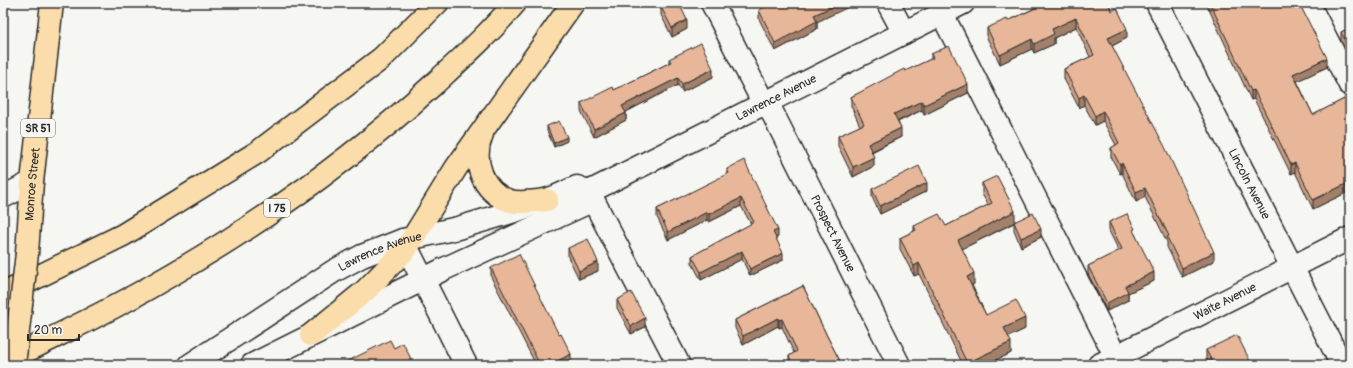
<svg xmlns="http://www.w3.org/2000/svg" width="1353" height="368" viewBox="0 0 1353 368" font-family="Pangolin,sans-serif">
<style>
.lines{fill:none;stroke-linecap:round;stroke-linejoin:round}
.minor-casing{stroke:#2b2b2b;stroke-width:25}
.major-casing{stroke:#2b2b2b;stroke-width:25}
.highway-casing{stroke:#2b2b2b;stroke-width:25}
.minor{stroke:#f6f6f2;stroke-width:22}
.major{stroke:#faddab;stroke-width:22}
.highway{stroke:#faddab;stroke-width:22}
.major-bridge-casing{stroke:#2b2b2b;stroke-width:25;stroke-linecap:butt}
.major-bridge{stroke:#faddab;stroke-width:22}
.wall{fill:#c89d84;stroke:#2b2b2b}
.shaded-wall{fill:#a2806b;stroke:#2b2b2b}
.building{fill:#e8b799;stroke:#2b2b2b}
.labels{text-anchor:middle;stroke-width:3;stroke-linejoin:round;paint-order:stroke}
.shield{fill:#f6f6f2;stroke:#686867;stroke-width:1}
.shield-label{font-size:11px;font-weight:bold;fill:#2b2b2b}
.street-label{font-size:12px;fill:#2b2b2b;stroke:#f6f6f2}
</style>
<rect width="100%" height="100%" fill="#f6f6f2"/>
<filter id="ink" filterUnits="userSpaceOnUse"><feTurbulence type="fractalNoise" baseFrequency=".025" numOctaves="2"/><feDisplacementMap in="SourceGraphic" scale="8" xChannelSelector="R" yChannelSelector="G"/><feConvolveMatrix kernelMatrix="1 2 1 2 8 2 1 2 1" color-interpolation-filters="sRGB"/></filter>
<g filter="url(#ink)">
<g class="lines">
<g class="minor-casing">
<g id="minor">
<path d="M712 3 764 104"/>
<path d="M888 3 904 33"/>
<path id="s1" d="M1157 3 1342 365"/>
<path d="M1308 3 1350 85"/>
<path d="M942 14 1120 365"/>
<path id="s2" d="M767 102 899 365"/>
<path d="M589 192 679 365"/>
<path d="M3 197 32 182"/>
<path d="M403 240 466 365"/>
<path id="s3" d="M190 365 334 271 362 256 403 240 458 228 518 210 557 196 577 187 589 192"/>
<path id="s4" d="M252 365 444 269 585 204 589 192 963 3"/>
<path id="s5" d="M1099 365 1350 238"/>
</g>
</g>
<g class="major-casing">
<g id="major">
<path id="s6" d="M27 253 32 182 52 3"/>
</g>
</g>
<g class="highway-casing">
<g id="highway">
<path d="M482 134C471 159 482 193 510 201 521 204 535 201 547 200"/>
<path d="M3 294 123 235 258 152 382 58 437 3"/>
<path d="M311 335 365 291 406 249 456 168 573 3"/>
<path d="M3 363C53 337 104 314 152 286 253 229 349 162 434 84 462 58 491 32 515 3"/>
</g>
</g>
<use href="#minor" class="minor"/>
<use href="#major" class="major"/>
<use href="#highway" class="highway"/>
<g class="major-bridge-casing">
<path id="major-bridge" d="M14 365 27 253"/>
</g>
<use href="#major-bridge" class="major-bridge"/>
</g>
<g class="wall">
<path d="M1041 3H1108L1127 38 1112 46 1214 261 1182 277 1167 247V242L1145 197 1136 202 1122 173 1120 174 1111 157V148L1116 145 1103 121 1095 125 1084 105 1079 108 1064 79V69L1090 57 1076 27 1054 38V44L1034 53 1032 49 1000 64 987 38V28L1008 21 1041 5Z"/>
<path d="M1206 3H1299L1327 67 1297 81 1313 115 1350 96V191L1313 209 1295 172 1291 174 1254 99 1251 100Z"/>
<path d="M661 7 687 29 672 37 661 15Z"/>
<path d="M759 10 817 22V29L775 51 759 19Z"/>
<path d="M1350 28V59L1341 41V32Z"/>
<path d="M931 54 968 93 924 115 922 110 898 122 901 137 872 152 874 166 853 177 838 146V136L860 126 851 106V97L931 59Z"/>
<path d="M669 59 713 77 682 92 678 85 626 112V120L594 137 581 111V103L614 90 669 63Z"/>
<path d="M547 126 567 141 554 147 547 131Z"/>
<path d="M727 169 778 237 776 238 783 260 750 276 742 259 701 280 692 263V256L751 224 741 206 709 222 707 220 668 240 657 217V209L727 175Z"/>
<path d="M982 183 1015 221 1041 237 1021 247 1014 230V223L962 249 974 284 972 285 986 315 1025 329 1008 337 1011 353 986 365H963L919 274 914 276 900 249V238L914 231V226H946L988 205 982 194Z"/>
<path d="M872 189 927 191 880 214 872 197Z"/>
<path d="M1109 222 1135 234 1154 281 1128 293V300L1107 311 1088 274V266L1119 251 1109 231Z"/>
<path d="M568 248 598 271 579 279 568 257Z"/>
<path d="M491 268 571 362 566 365H536L491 277Z"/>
<path d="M1350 272V290L1347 284V274Z"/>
<path d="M803 286 827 336 842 365H789V356L794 353 782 327 779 328 778 326 743 345 735 328V320Z"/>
<path d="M617 300 645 327 631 334 617 308Z"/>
<path d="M1206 350 1252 365H1210L1206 358Z"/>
</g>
<g class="shaded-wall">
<path d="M840 3H857L817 22V29L775 51V43L814 15Z"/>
<path d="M1076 18V27L1054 38V44L1034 53V44L1052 29Z"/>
<path d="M687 20V29L672 37V28Z"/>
<path d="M1127 29V38L1108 48V38Z"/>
<path d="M1032 39V49L1000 64V55Z"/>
<path d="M1327 58V67L1293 83V74Z"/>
<path d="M713 69V77L682 92V84Z"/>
<path d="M678 78V85L622 114V106Z"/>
<path d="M968 84V93L924 115V105Z"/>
<path d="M1254 90V99L1251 100V91Z"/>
<path d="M1084 95V105L1079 108V98Z"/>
<path d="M922 101V110L894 123V114Z"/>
<path d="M1103 111V121L1095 125V116Z"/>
<path d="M626 113V120L594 137V129Z"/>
<path d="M901 128V137L868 153V144Z"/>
<path d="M567 137V141L554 147V143Z"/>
<path d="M874 157V166L853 177V167Z"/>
<path d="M1122 163V173L1120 174V165Z"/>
<path d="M1295 163V172L1291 174V165Z"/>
<path d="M1350 182V191L1313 209V200Z"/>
<path d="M927 183V191L880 214V206Z"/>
<path d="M1145 188V197L1136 202V192Z"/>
<path d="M741 198V206L709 222V214Z"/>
<path d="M1015 211V222L958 251V240Z"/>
<path d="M707 212V220L668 240V232Z"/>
<path d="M1041 229V237L1021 247V238Z"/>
<path d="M778 230V237L773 240V232Z"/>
<path d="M742 251V259L701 280V272Z"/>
<path d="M1214 252V261L1182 277V268Z"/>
<path d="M783 253V260L750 276V269Z"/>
<path d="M598 262V271L579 279V271Z"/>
<path d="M919 263V274L914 276V266Z"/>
<path d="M1154 272V281L1128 293V300L1107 311V303L1125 286Z"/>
<path d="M974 273V284L967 287V277Z"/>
<path d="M645 318V327L631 334V326Z"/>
<path d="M778 318V326L743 345V336Z"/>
<path d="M1025 318V329L1004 339V328Z"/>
<path d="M782 319V327L779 328V320Z"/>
<path d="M1011 342V353L986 365H967V363Z"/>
<path d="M571 354V362L566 365H550Z"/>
</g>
<g class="building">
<path d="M669 3H679L687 20 672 28 661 7Z"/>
<path d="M773 3H840L814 15 817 21 775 43 759 10Z"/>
<path d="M1043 3H1108L1112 11 1117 8 1127 29 1108 38 1165 147 1214 252 1182 268 1167 237 1169 236 1145 188 1136 192 1122 163 1120 165 1111 148 1119 143 1103 111 1095 116 1084 95 1079 98 1064 69 1094 55 1076 18 1052 29 1054 34 1034 44 1032 39 1000 55 987 28 1007 19 1008 21 1044 4Z"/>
<path d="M1210 3H1299L1327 58 1293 74 1313 115 1350 96V182L1313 200 1295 163 1291 165 1254 90 1251 91Z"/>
<path d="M1350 28V50L1341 32Z"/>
<path d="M701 43 713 69 682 84 678 78 622 106 626 113 594 129 581 103 613 87 614 90 671 62 669 59Z"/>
<path d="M949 46 968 84 924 105 922 101 894 114 901 128 868 144 874 157 853 167 838 136 864 124 851 97 904 69 905 71 933 58 931 54Z"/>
<path d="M559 121 567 137 554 143 547 126Z"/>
<path d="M744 160 778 230 773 232 783 253 750 269 742 251 701 272 692 256 754 222 741 198 709 214 707 212 668 232 657 209 729 173 727 169Z"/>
<path d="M919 166 927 183 880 206 872 189Z"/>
<path d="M997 176 1015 211 958 240 974 273 967 277 986 315 1016 300 1025 318 1004 328 1011 342 967 363 919 263 914 266 900 238 916 230 914 226 939 214 946 226 992 203 982 183Z"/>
<path d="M1033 213 1041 229 1021 238 1014 222Z"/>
<path d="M1127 214 1135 229 1133 230 1154 272 1125 286 1128 292 1107 303 1088 266 1122 249 1109 222Z"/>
<path d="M588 239 598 262 579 271 568 248Z"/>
<path d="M519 254 559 335 561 334 571 354 550 365H540L491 268Z"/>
<path d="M1350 272V280L1347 274Z"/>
<path d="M803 286 827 336 842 365H793L789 356 797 351 782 319 779 320 778 318 743 336 735 320Z"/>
<path d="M631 292 645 318 631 326 617 300Z"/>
<path d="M1237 335 1252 365H1214L1206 350Z"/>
<path d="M390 340 394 348 403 343 414 365H340Z"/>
<path d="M1172 361 1174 365H1164Z"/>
</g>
</g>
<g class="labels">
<g class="shield">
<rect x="21" y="119" width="34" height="18" rx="3"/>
<rect x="264" y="199" width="26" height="18" rx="3"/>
</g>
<g class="shield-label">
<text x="38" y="132">SR 51</text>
<text x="277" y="212">I 75</text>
</g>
<g class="street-label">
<text dy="4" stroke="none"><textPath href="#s4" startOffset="592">Lawrence Avenue</textPath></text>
<text dy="4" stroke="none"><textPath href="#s6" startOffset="69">Monroe Street</textPath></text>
<text dy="4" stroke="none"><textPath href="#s1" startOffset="203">Lincoln Avenue</textPath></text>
<text dy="4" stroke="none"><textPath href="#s2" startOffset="147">Prospect Avenue</textPath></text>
<text dy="4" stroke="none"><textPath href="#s3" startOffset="222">Lawrence Avenue</textPath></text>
<text dy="4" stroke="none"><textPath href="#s5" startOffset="141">Waite Avenue</textPath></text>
</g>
</g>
<rect width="1353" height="368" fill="none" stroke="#f6f6f2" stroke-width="16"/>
<rect x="8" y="8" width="1337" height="352" fill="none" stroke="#2b2b2b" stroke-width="1.5" filter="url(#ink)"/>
<path d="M28 334v6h51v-6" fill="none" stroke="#2b2b2b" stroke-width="2"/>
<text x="34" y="334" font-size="12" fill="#2b2b2b" stroke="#f6f6f2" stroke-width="3" paint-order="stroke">20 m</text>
</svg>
